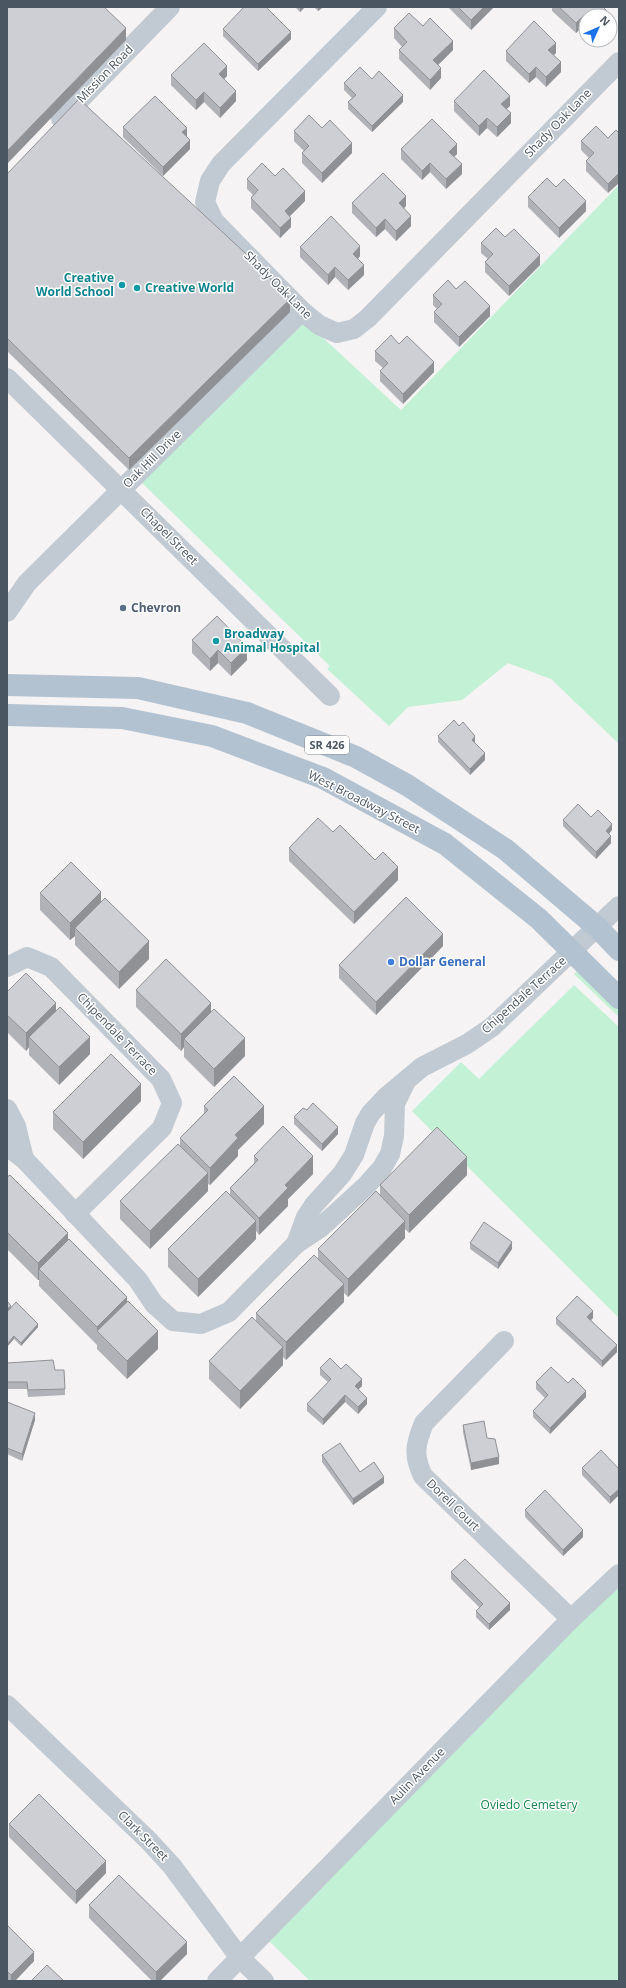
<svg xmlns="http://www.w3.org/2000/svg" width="626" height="1988" viewBox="0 0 626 1988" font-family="'Open Sans',sans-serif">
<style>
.green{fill:#c3f1d5}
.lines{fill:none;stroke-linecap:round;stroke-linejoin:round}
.minor{stroke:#c1cad2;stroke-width:20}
.major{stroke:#b3c2d1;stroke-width:22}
.wall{fill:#b0b2b7}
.shaded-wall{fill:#909195}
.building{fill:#cdcfd5;stroke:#909195}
.culture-dot{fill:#0f9aa8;stroke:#fff;stroke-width:1.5}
.service-dot{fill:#5c6f8a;stroke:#fff;stroke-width:1.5}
.shop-dot{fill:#3f7fe0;stroke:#fff;stroke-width:1.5}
.labels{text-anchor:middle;stroke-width:3;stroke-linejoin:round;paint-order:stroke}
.shield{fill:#fff;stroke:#808990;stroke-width:1}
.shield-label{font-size:11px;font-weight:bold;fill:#4a5661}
.street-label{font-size:12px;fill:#4a5661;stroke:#fff}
.culture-label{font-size:12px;font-weight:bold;fill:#0d838f;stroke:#fff;text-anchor:start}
.service-label{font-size:12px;font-weight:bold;fill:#4e5e75;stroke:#fff;text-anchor:start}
.shop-label{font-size:12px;font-weight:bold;fill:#366cbe;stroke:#fff;text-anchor:start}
.park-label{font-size:12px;fill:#17864f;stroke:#fff}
</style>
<rect width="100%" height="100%" fill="#f5f3f3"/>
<g class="green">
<path d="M619 185V744L551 679 508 663 462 700 408 707 389 726 327 669 330 666 141 482 302 322 320 335 401 410Z"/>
<path d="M587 963 619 995V1017L574 974Z"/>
<path d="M574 985 619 1027V1318L412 1111 461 1062 479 1079Z"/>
<path d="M619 1586V1981H310L269 1941 584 1619Z"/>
</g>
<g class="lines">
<g class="minor">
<path d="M377 7 221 164 210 181 205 202 214 221 302 311 319 325 337 333 354 329 368 318 619 62"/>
<path d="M61 119 170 7"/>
<path d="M7 378 330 696"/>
<path d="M7 612 27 583 302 311"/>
<path d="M7 967 27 957 51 967 161 1079 172 1103 162 1128 75 1214"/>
<path d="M7 1109 16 1126 24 1159"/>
<path d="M7 1146 24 1159 138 1280 154 1304 173 1321 201 1324 229 1312 296 1244 320 1228 366 1186 382 1168 390 1154 394 1136 395 1104 406 1081"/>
<path d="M296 1244 306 1217 314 1205 342 1174 354 1155 365 1123 371 1113 385 1098 422 1067 467 1044 492 1027 619 906"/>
<path d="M504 1341 424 1423C415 1445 413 1455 423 1476L571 1619"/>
<path d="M7 1705 148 1840 172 1866 240 1958 264 1981"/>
<path d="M217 1981 571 1619 619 1574"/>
</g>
<g class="major">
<path d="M7 685 138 688 247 713 356 757 407 785 505 849 598 928 619 950"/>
<path d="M7 715 122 718 212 736 323 778 445 844 539 919 619 998"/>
</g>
</g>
<g class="wall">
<path d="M295 7H305L300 12Z"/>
<path d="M314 7H323L318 11Z"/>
<path d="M448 7H494L471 30Z"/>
<path d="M552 7H603L609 16H586V27L584 25 576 33 552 11Z"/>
<path d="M423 26 453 50 438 65 441 78 430 90 399 59V50L402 47 394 38V28Z"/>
<path d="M223 29 291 39 258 71 223 36Z"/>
<path d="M506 51 556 53 554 55 561 72 546 87 536 77 529 83 506 61Z"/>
<path d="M171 75 227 76 224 79 236 101 220 118 204 102 196 110 171 85Z"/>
<path d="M372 79 403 102 372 132 348 109V102L352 98 344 90V83Z"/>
<path d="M454 101 510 106 506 109 511 123 497 137 487 128 479 136 454 111Z"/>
<path d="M123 127 187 137 190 149 163 176 123 137Z"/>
<path d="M616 130 608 193 586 171V161L589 158 581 150V141L608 138Z"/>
<path d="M294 131 352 153 322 183 302 163V153L304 151 294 141Z"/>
<path d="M401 149 457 154 454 157 462 174 446 189 430 172 422 180 401 159Z"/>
<path d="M7 174 290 312 129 470 7 351Z"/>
<path d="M275 176 305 201 290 216 291 227 280 238 251 208V198L253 195 247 189V179Z"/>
<path d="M556 187 586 211 559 238 528 207V197Z"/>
<path d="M352 203 406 206 404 208 411 226 396 241 385 229 376 237 352 213Z"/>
<path d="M505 237 540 265 509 296 485 272V262L488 259 481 253V243Z"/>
<path d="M300 247 360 256 358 259 364 275 348 290 335 277 328 285 300 257Z"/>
<path d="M456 289 490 316 459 347 434 322V312L437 309 433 305V295Z"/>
<path d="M399 344 434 372 403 404 380 381V371L383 368 375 361V351Z"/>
<path d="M192 640 247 660 231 676 218 663 210 671 192 653Z"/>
<path d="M438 736 475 743 485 760 470 775 438 742Z"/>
<path d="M591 817 612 830 609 834 611 843 596 859 563 826V820Z"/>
<path d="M333 832 375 860 398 880 354 924 289 861V848Z"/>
<path d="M40 893 149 959 119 989 75 945V936L70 940 40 910Z"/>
<path d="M443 946 376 1015 339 978V965Z"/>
<path d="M136 990 211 1012 245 1056 214 1087 184 1057V1047L181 1051 136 1007Z"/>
<path d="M7 992 56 1010 90 1054 59 1085 29 1055V1047L26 1051 7 1032Z"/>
<path d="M141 1101 83 1159 53 1129V1112Z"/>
<path d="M204 1106 264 1124 238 1150V1156L210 1185 208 1184V1191L150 1249 120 1219V1201L180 1146V1138L204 1113Z"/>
<path d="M294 1117 338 1134 322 1151 294 1124Z"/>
<path d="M254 1156 313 1174 288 1199V1206L259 1235 256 1231V1239L198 1297 168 1267V1249L230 1195V1188L254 1163Z"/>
<path d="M467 1175 409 1233 405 1229V1238L348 1297 344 1293V1302L286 1360 283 1357V1365L240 1409 209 1379V1361L256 1321V1313L318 1258V1249L380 1195V1185Z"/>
<path d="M7 1177 127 1302 158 1349 127 1379 97 1349V1345L39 1286V1280H38L7 1249Z"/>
<path d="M470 1243 512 1249 498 1269 470 1249Z"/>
<path d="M11 1308 38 1327 21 1346 14 1339Z"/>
<path d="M556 1318H593L591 1320 617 1352 602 1367 556 1324Z"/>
<path d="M7 1363 55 1370 65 1389V1395L28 1397 27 1389H7Z"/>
<path d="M320 1368 341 1369 362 1386 358 1389 367 1404 358 1414 345 1402 323 1425 307 1411V1404L328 1382 320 1375Z"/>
<path d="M536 1382 586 1397 550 1434 533 1417V1411L545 1398 536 1389Z"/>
<path d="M7 1402 35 1420 22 1461 7 1454Z"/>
<path d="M463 1425 499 1464 471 1470 463 1432Z"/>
<path d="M322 1455 360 1472 384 1483 353 1505 322 1462Z"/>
<path d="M582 1468 619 1469 610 1504 582 1475Z"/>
<path d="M525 1510 583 1537 563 1556 525 1517Z"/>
<path d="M451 1572 510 1610 489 1630 476 1617V1611L480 1608 451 1579Z"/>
<path d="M9 1824 106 1873 76 1904 9 1837Z"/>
<path d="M89 1905 187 1954 160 1981H152L89 1918Z"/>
<path d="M7 1925 34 1961 15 1981H7Z"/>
</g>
<g class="shaded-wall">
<path d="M300 7H305L300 12Z"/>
<path d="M318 7H323L318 11Z"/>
<path d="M484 7H494L471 30V20Z"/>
<path d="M584 15V25L576 33V23Z"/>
<path d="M126 28V40L7 164V151Z"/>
<path d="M291 32V39L258 71V64Z"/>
<path d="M453 41V50L433 70V60Z"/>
<path d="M556 43V53L548 60V50Z"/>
<path d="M561 62V72L546 87V77Z"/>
<path d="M227 66V76L219 84V74Z"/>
<path d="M536 67V77L529 83V74Z"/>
<path d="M441 68V78L430 90V80Z"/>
<path d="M236 91V101L220 118V108Z"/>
<path d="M204 92V102L196 110V100Z"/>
<path d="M403 95V102L372 132V126Z"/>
<path d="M510 96V106L501 114V104Z"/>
<path d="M511 113V123L497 137V127Z"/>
<path d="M487 118V128L479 136V126Z"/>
<path d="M187 128V137L182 132Z"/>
<path d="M190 140V149L163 176V167Z"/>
<path d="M352 143V153L322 183V173Z"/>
<path d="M457 144V154L449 161V152Z"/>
<path d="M430 163V172L422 180V171Z"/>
<path d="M462 164V174L446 189V179Z"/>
<path d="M619 173V183L608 193V184Z"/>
<path d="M305 191V201L285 221V211Z"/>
<path d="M406 196V206L399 213V203Z"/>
<path d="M586 201V211L559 238V228Z"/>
<path d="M411 216V226L396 241V231Z"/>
<path d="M291 218V227L280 238V228Z"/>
<path d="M385 219V229L376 237V228Z"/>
<path d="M360 246V256L353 264V254Z"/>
<path d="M540 255V265L509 296V286Z"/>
<path d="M364 265V275L348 290V280Z"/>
<path d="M335 267V277L328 285V275Z"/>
<path d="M290 299V312L129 470V458Z"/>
<path d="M490 306V316L459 347V337Z"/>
<path d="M434 362V372L403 404V394Z"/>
<path d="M247 647V660L231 676V663Z"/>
<path d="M218 650V663L210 671V659Z"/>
<path d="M475 736V743L472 740Z"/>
<path d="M485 753V760L470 775V769Z"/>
<path d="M612 824V830L606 837V831Z"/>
<path d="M611 836V843L596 859V852Z"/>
<path d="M398 867V880L354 924V912Z"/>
<path d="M101 892V910L75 928V936L70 940V923Z"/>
<path d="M443 934V946L376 1015V1002Z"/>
<path d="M149 941V959L119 989V972Z"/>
<path d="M56 1003V1020L29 1037V1047L26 1051V1033Z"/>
<path d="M211 1003V1021L184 1039V1047L181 1051V1034Z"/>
<path d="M90 1037V1054L59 1085V1067Z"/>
<path d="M245 1038V1056L214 1087V1069Z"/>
<path d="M141 1084V1101L83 1159V1142Z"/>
<path d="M264 1106V1124L238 1150V1156L210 1185V1168L235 1135Z"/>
<path d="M338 1127V1134L322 1151V1144Z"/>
<path d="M313 1156V1174L288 1199V1206L259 1235V1218L285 1185Z"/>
<path d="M467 1157V1175L409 1233V1215Z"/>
<path d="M208 1173V1191L150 1249V1231Z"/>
<path d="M256 1221V1239L198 1297V1279Z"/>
<path d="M405 1221V1238L348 1297V1279Z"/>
<path d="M68 1233V1251L39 1269V1280H38V1263Z"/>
<path d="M512 1242V1249L498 1269V1263Z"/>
<path d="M344 1284V1302L286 1360V1342Z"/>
<path d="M127 1297V1315L97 1332V1327Z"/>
<path d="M11 1306V1309L7 1313V1309Z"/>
<path d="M593 1311V1318L587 1324V1317Z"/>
<path d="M38 1324V1327L21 1346V1343Z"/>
<path d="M158 1331V1349L127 1379V1361Z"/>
<path d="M14 1336V1339L7 1347V1344Z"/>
<path d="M617 1345V1352L602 1367V1361Z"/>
<path d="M283 1347V1365L240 1409V1391Z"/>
<path d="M362 1379V1386L355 1393V1386Z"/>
<path d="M586 1391V1397L550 1434V1428Z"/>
<path d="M345 1395V1402L323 1425V1419Z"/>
<path d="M367 1398V1404L358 1414V1407Z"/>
<path d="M35 1413V1420L22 1461V1454Z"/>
<path d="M499 1457V1464L471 1470V1463Z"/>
<path d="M384 1477V1483L353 1505V1499Z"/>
<path d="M619 1489V1495L610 1504V1497Z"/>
<path d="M583 1530V1537L563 1556V1550Z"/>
<path d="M510 1603V1610L489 1630V1624Z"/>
<path d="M106 1861V1873L76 1904V1891Z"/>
<path d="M187 1942V1954L160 1981H156V1972Z"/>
<path d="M34 1952V1961L15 1981H11V1975Z"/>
</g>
<g class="building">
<path d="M7 7H104L126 28 7 151Z"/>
<path d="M244 7H266L291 32 258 64 223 29Z"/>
<path d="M458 7H484L471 20Z"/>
<path d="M559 7H603L609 13 606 16H586V17L584 15 576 23Z"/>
<path d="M409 13 423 26 430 18 453 41 433 60 441 68 430 80 399 50 407 42 394 28Z"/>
<path d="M534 21 556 43 548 50 561 62 546 77 536 67 529 74 506 51Z"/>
<path d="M204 43 227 66 219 74 236 91 220 108 204 92 196 100 171 75Z"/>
<path d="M360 67 372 79 379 71 403 95 372 126 348 102 356 95 344 83Z"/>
<path d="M484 70 510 96 501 104 511 113 497 127 487 118 479 126 454 101Z"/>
<path d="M155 96 187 128 182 132 190 140 163 167 123 127Z"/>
<path d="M79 99 244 252 290 299 129 458 7 338V174Z"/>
<path d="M309 115 322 128 330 120 352 143 322 173 302 153 309 146 294 131Z"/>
<path d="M432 119 457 144 449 152 462 164 446 179 430 163 422 171 401 149Z"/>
<path d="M596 126 608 138 616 130 619 133V173L608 184 586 161 594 153 581 141Z"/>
<path d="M262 163 275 176 283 168 305 191 285 211 291 218 280 228 251 198 258 190 247 179Z"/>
<path d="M383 173 406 196 399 203 411 216 396 231 385 219 376 228 352 203Z"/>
<path d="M547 178 556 187 564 179 586 201 559 228 528 197Z"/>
<path d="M331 216 360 246 353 254 364 265 348 280 335 267 328 275 300 247Z"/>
<path d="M496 228 505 237 514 229 540 255 509 286 485 262 493 254 481 243Z"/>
<path d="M448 280 456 289 465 281 490 306 459 337 434 312 442 304 433 295Z"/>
<path d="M391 335 399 344 407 336 434 362 403 394 380 371 388 363 375 351Z"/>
<path d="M217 616 247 647 231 663 218 650 210 659 192 640Z"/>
<path d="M454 720 459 726 463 722 475 736 472 740 485 753 470 769 438 736Z"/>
<path d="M578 804 591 817 598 810 612 824 606 831 611 836 596 852 563 820Z"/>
<path d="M318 818 333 832 340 825 375 860 383 852 398 867 354 912 289 848Z"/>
<path d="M71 862 101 892 70 923 40 893Z"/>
<path d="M406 897 443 934 376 1002 339 965Z"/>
<path d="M105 898 149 941 119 972 75 928Z"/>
<path d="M166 959 211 1003 181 1034 136 990Z"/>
<path d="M26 973 56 1003 26 1033 7 1015V992Z"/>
<path d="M60 1007 90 1037 59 1067 29 1037Z"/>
<path d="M214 1009 245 1038 214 1069 184 1039Z"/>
<path d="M111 1054 141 1084 83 1142 53 1112Z"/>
<path d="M234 1076 264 1106 235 1135 238 1138 210 1168 180 1138 208 1110 204 1106Z"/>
<path d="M313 1103 338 1127 322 1144 294 1117 303 1108 307 1110Z"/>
<path d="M283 1126 313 1156 285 1185 288 1188 259 1218 230 1188 258 1160 254 1156Z"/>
<path d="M437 1127 467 1157 409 1215 380 1185Z"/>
<path d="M178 1144 208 1173 150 1231 120 1201Z"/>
<path d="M10 1175 68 1233 38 1263 7 1232V1177Z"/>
<path d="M226 1191 256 1221 198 1279 168 1249Z"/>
<path d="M376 1191 405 1221 348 1279 318 1249Z"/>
<path d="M484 1222 512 1242 498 1263 470 1243Z"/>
<path d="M69 1239 127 1297 97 1327 39 1269Z"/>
<path d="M314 1255 344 1284 286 1342 256 1313Z"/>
<path d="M577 1296 593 1311 587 1317 617 1345 602 1361 556 1318Z"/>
<path d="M7 1301 11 1306 7 1309Z"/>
<path d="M128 1301 158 1331 127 1361 97 1331Z"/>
<path d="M16 1302 38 1324 21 1343 14 1336 7 1344V1312Z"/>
<path d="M252 1317 283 1347 240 1391 209 1361Z"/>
<path d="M330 1358 341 1369 346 1364 362 1379 355 1386 367 1398 358 1407 345 1395 323 1419 307 1404 331 1379 320 1368Z"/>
<path d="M53 1360 55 1370H64L65 1389 28 1390 27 1382H7V1363Z"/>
<path d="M551 1367 568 1383 573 1378 586 1391 550 1428 533 1411 548 1395 536 1382Z"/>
<path d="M7 1402 35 1413 22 1454 7 1448Z"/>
<path d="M484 1421 487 1438 495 1439 499 1457 471 1463 463 1425Z"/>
<path d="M340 1443 360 1472 374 1462 384 1477 353 1499 322 1455Z"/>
<path d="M601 1450 619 1469V1489L610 1497 582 1468Z"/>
<path d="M545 1490 583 1530 563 1550 525 1510Z"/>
<path d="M465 1559 510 1603 489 1624 476 1611 483 1604 451 1572Z"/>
<path d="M39 1794 106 1861 76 1891 9 1824Z"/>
<path d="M119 1875 187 1942 156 1972 89 1905Z"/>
<path d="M7 1925 34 1952 11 1975 7 1971Z"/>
<path d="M47 1965 64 1981H31Z"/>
</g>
<g class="culture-dot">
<circle cx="122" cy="285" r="4"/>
<circle cx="137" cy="288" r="4"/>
<circle cx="216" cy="641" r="4"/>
</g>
<circle class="service-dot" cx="123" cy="608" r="4"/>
<circle class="shop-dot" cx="391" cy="962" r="4"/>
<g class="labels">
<rect class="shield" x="305" y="736" width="44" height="18" rx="3"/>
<g class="shield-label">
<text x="327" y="749">SR 426</text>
</g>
<g class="street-label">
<text transform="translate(105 74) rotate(-46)" y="4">Mission Road</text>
<text transform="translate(558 123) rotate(-46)" y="4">Shady Oak Lane</text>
<text transform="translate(278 285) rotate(45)" y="4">Shady Oak Lane</text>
<text transform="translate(152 459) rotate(-45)" y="4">Oak Hill Drive</text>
<text transform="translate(169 536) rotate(45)" y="4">Chapel Street</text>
<text transform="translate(364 802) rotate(27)" y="4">West Broadway Street</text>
<text transform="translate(524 995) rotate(-42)" y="4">Chipendale Terrace</text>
<text transform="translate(117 1034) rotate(46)" y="4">Chipendale Terrace</text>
<text transform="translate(453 1505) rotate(44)" y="4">Dorell Court</text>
<text transform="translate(417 1776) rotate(-46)" y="4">Aulin Avenue</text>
<text transform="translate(143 1836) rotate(45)" y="4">Clark Street</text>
</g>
<g class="culture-label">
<text x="114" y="282" text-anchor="end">Creative<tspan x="114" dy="14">World School</tspan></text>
<text x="145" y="292">Creative World</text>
<text x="224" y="638">Broadway<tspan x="224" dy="14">Animal Hospital</tspan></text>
</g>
<g class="service-label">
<text x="131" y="612">Chevron</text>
</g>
<g class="shop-label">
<text x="399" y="966">Dollar General</text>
</g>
<g class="park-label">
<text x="529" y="1809">Oviedo Cemetery</text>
</g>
</g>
<rect width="626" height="1988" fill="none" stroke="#4a5661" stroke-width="16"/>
<g transform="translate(598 28) rotate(45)"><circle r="19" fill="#ffffff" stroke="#b7bbc0"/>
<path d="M0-3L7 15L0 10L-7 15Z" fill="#1a73e8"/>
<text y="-6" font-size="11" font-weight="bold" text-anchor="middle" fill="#4a5661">N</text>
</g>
</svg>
